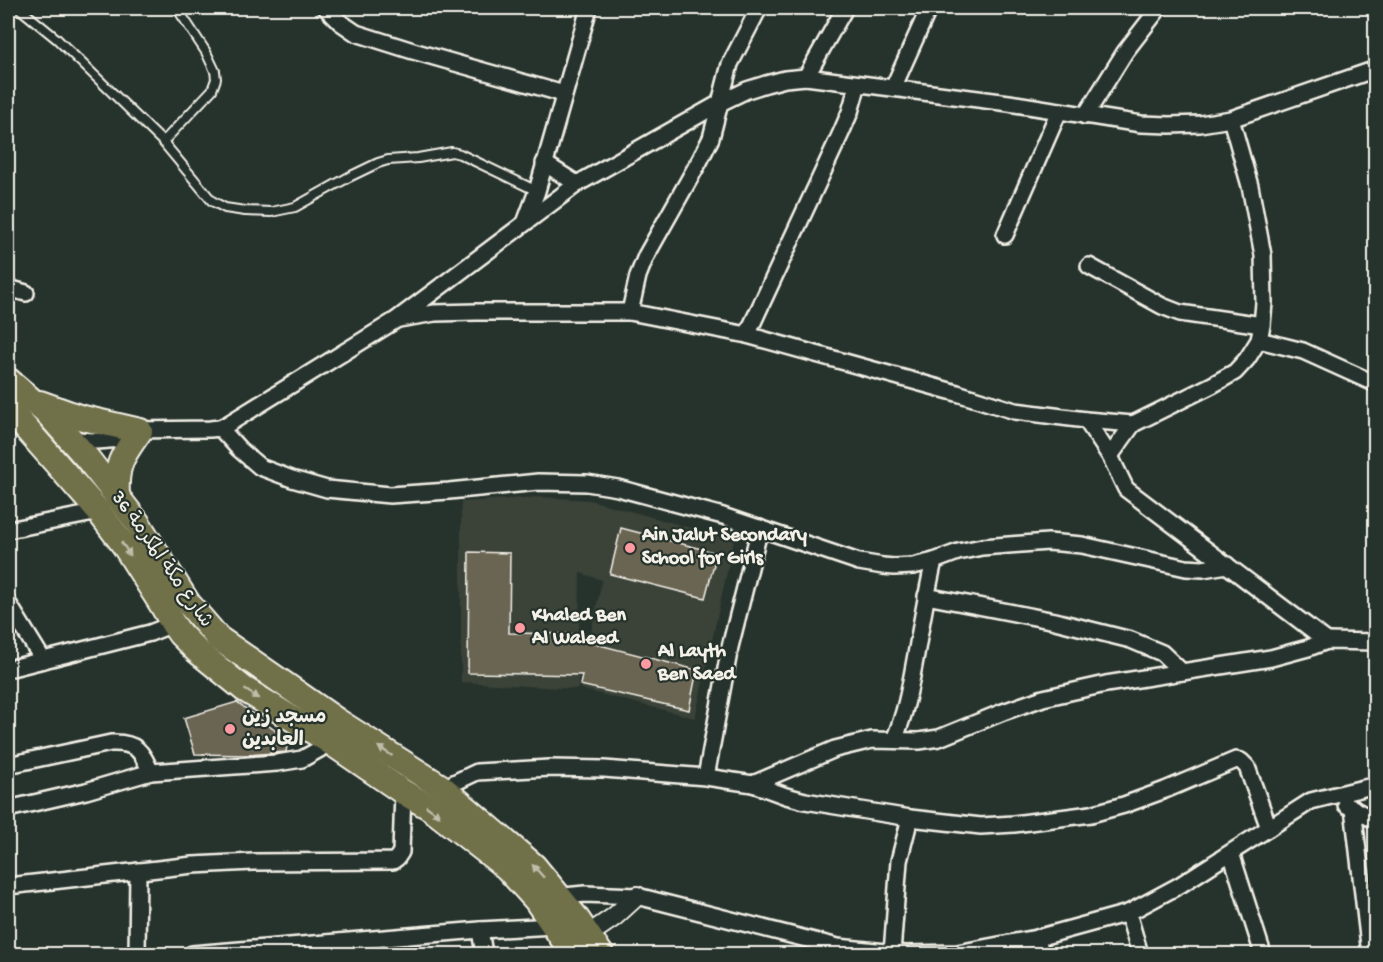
<svg xmlns="http://www.w3.org/2000/svg" width="1383" height="962" viewBox="0 0 1383 962" font-family="'Gochi Hand','Playpen Sans Arabic',sans-serif">
<style>
.built{fill:#3a4238}
.building{fill:#6a6553;stroke:#f4f1e8;stroke-width:1.5}
.lines{fill:none;stroke-linecap:round;stroke-linejoin:round}
.service-casing{stroke:#f4f1e8;stroke-width:12}
.minor-casing{stroke:#f4f1e8;stroke-width:20}
.tertiary-casing{stroke:#f4f1e8;stroke-width:22}
.primary-casing{stroke:#f4f1e8;stroke-width:28}
.service{stroke:#26332d;stroke-width:8}
.minor{stroke:#26332d;stroke-width:15}
.tertiary{stroke:#26332d;stroke-width:18}
.primary{stroke:#70704a;stroke-width:24}
.oneway{fill:#bfbda9}
.poi-dot{fill:#ff9aa2;stroke:#26332d;stroke-width:2}
.labels{text-anchor:middle;dominant-baseline:central;stroke-width:4.5;stroke-linejoin:round;paint-order:stroke}
.poi-label{font-size:20px;font-weight:bold;fill:#f4f1e8;stroke:#26332d;text-anchor:start}
.street-label{font-size:20px;fill:#f4f1e8;stroke:#26332d}
</style>
<rect width="100%" height="100%" fill="#26332d"/>
<filter id="ink" filterUnits="userSpaceOnUse"><feTurbulence type="fractalNoise" baseFrequency=".0167" numOctaves="2"/><feDisplacementMap in="SourceGraphic" scale="12" xChannelSelector="R" yChannelSelector="G"/><feConvolveMatrix kernelMatrix="1 2 1 2 8 2 1 2 1" color-interpolation-filters="sRGB"/></filter>
<g filter="url(#ink)">
<polygon class="built" points="540,497 590,500 734,540 695,718 581,689 580,685 602,580 580,573 578,689 461,682 461,502"/>
<g class="building">
<polygon points="621,528 717,553 705,598 610,574"/>
<polygon points="469,552 510,553 509,633 576,634 576,639 697,670 689,710 580,685 582,675 468,673"/>
<polygon points="237,702 288,740 286,752 246,755 195,754 184,718"/>
</g>
<g class="lines">
<g class="service-casing">
<g id="service">
<polyline points="19,8 57,39 163,142 212,201 225,208 245,211 271,212 295,207 349,177 378,163 388,160 418,158 452,152 460,154 537,191"/>
<polyline points="163,142 212,90 216,79 215,71 206,52 177,8"/>
</g>
</g>
<g class="minor-casing">
<g id="minor">
<polyline points="326,8 340,22 356,33 413,51 564,94"/>
<polyline points="806,77 845,8"/>
<polyline points="893,88 929,8"/>
<polyline points="1085,116 1125,52 1159,8"/>
<polyline points="544,163 577,184"/>
<polyline points="525,223 537,191 589,8"/>
<polyline points="1005,235 1059,111"/>
<polyline points="1089,266 1162,306 1180,313 1262,325"/>
<polyline points="8,288 26,293"/>
<polyline points="630,312 638,276 646,256 700,160 711,138 730,64 759,8"/>
<polyline points="399,319 435,313 476,312 630,312 747,335 957,393 1015,411 1086,420 1133,424 1212,385 1235,372 1247,359 1259,340 1262,325 1264,303 1263,255 1250,186 1231,119"/>
<polyline points="747,335 841,133 850,112 858,84"/>
<polyline points="1259,340 1303,351 1376,384"/>
<polyline points="1086,420 1110,456 1126,489 1327,641"/>
<polyline points="220,428 239,449 260,467 292,479 327,489 390,495 449,491 538,482 587,483 618,488 723,516 859,562 883,566 894,567 913,566 934,561 958,552 982,547 1048,542 1082,545 1186,568 1203,569 1227,565"/>
<polyline points="134,430 210,429 220,428 228,424 396,320 577,184 720,103 747,90 766,84 785,79 806,77 1009,103 1141,124 1170,125 1200,124 1231,119 1376,69"/>
<path d="M 69,438 C 91,443 118,442 138,432"/>
<polyline points="1110,456 1133,424"/>
<polyline points="8,530 99,512"/>
<polyline points="926,596 1055,621 1131,640 1162,653 1182,672"/>
<polyline points="8,603 43,660"/>
<polyline points="8,669 150,633 173,624"/>
<path d="M 894,740 C 907,710 911,681 917,649 C 922,620 927,591 934,561"/>
<path d="M 8,765 L 111,743 C 137,742 141,751 151,772"/>
<polyline points="706,777 730,647 760,528"/>
<polyline points="753,784 786,796 805,801 910,818 981,826 1014,824 1091,814 1124,805 1165,790 1236,760 1241,761 1247,767 1269,828"/>
<polyline points="443,788 477,772 550,768 604,769 706,777 753,784 835,749 872,740 919,741 939,738 1003,712 1043,698 1106,684 1271,658 1308,648 1327,641 1376,642"/>
<polyline points="1346,805 1376,821"/>
<polyline points="12,808 86,791 151,772 277,763 302,759 320,749 327,740"/>
<polyline points="1353,808 1370,954"/>
<polyline points="1231,853 1263,954"/>
<polyline points="8,886 193,865 253,862 393,861 397,858 401,852 403,792"/>
<polyline points="554,897 585,894 637,896 838,947 905,954 957,953 1037,938 1128,913 1180,885 1311,801 1376,785"/>
<polyline points="1128,913 1140,954"/>
<polyline points="480,930 484,954"/>
<polyline points="1037,938 1041,954"/>
<polyline points="892,953 899,861 910,818"/>
<polyline points="137,954 138,871"/>
<polyline points="192,954 480,930 554,926"/>
</g>
</g>
<g class="tertiary-casing">
<polyline id="tertiary" points="579,941 614,917 637,896"/>
</g>
<g class="primary-casing">
<g id="primary">
<polyline points="8,380 50,416 87,458 137,522 188,603 218,638 339,722 443,788 534,866 575,916 601,954"/>
<path d="M 40,403 L 79,417 L 140,431 C 122,456 115,465 117,497"/>
<polyline points="8,408 99,512 124,545 162,605 173,624 180,634 197,651 244,689 327,740 403,792 429,807 507,868 536,900 573,954"/>
</g>
</g>
<use href="#service" class="service"/>
<use href="#minor" class="minor"/>
<use href="#tertiary" class="tertiary"/>
<use href="#primary" class="primary"/>
</g>
<defs><path id="oneway-solid" d="M-6-.8H1V-3.2L6.5 0L1 3.2V.8H-6Z" transform="scale(1.5)"/></defs>
<g class="oneway">
<use href="#oneway-solid" transform="translate(126 549) rotate(56)"/>
<use href="#oneway-solid" transform="translate(252 694) rotate(32)"/>
<use href="#oneway-solid" transform="translate(385 751) rotate(-147)"/>
<use href="#oneway-solid" transform="translate(433 811) rotate(36)"/>
<use href="#oneway-solid" transform="translate(538 871) rotate(-132)"/>
</g>
</g>
<g class="poi-dot">
<circle cx="630" cy="548" r="6"/>
<circle cx="520" cy="628" r="6"/>
<circle cx="646" cy="664" r="6"/>
<circle cx="230" cy="729" r="6"/>
</g>
<g class="labels">
<g class="poi-label">
<text x="642" y="536">Ain Jalut Secondary<tspan x="642" dy="23">School for Girls</tspan></text>
<text x="532" y="616">Khaled Ben<tspan x="532" dy="23">Al Waleed</tspan></text>
<text x="658" y="652">Al Layth<tspan x="658" dy="23">Ben Saed</tspan></text>
<text x="242" y="718">مسجد زين<tspan x="242" dy="23">العابدين</tspan></text>
</g>
<g class="street-label">
<text transform="translate(161 560) rotate(55)">شارع مكة المكرمة 36</text>
</g>
</g>
<rect width="1383" height="962" fill="none" stroke="#26332d" stroke-width="30"/>
<rect x="15" y="15" width="1353" height="932" fill="none" stroke="#f4f1e8" stroke-width="2" filter="url(#ink)"/>
</svg>
